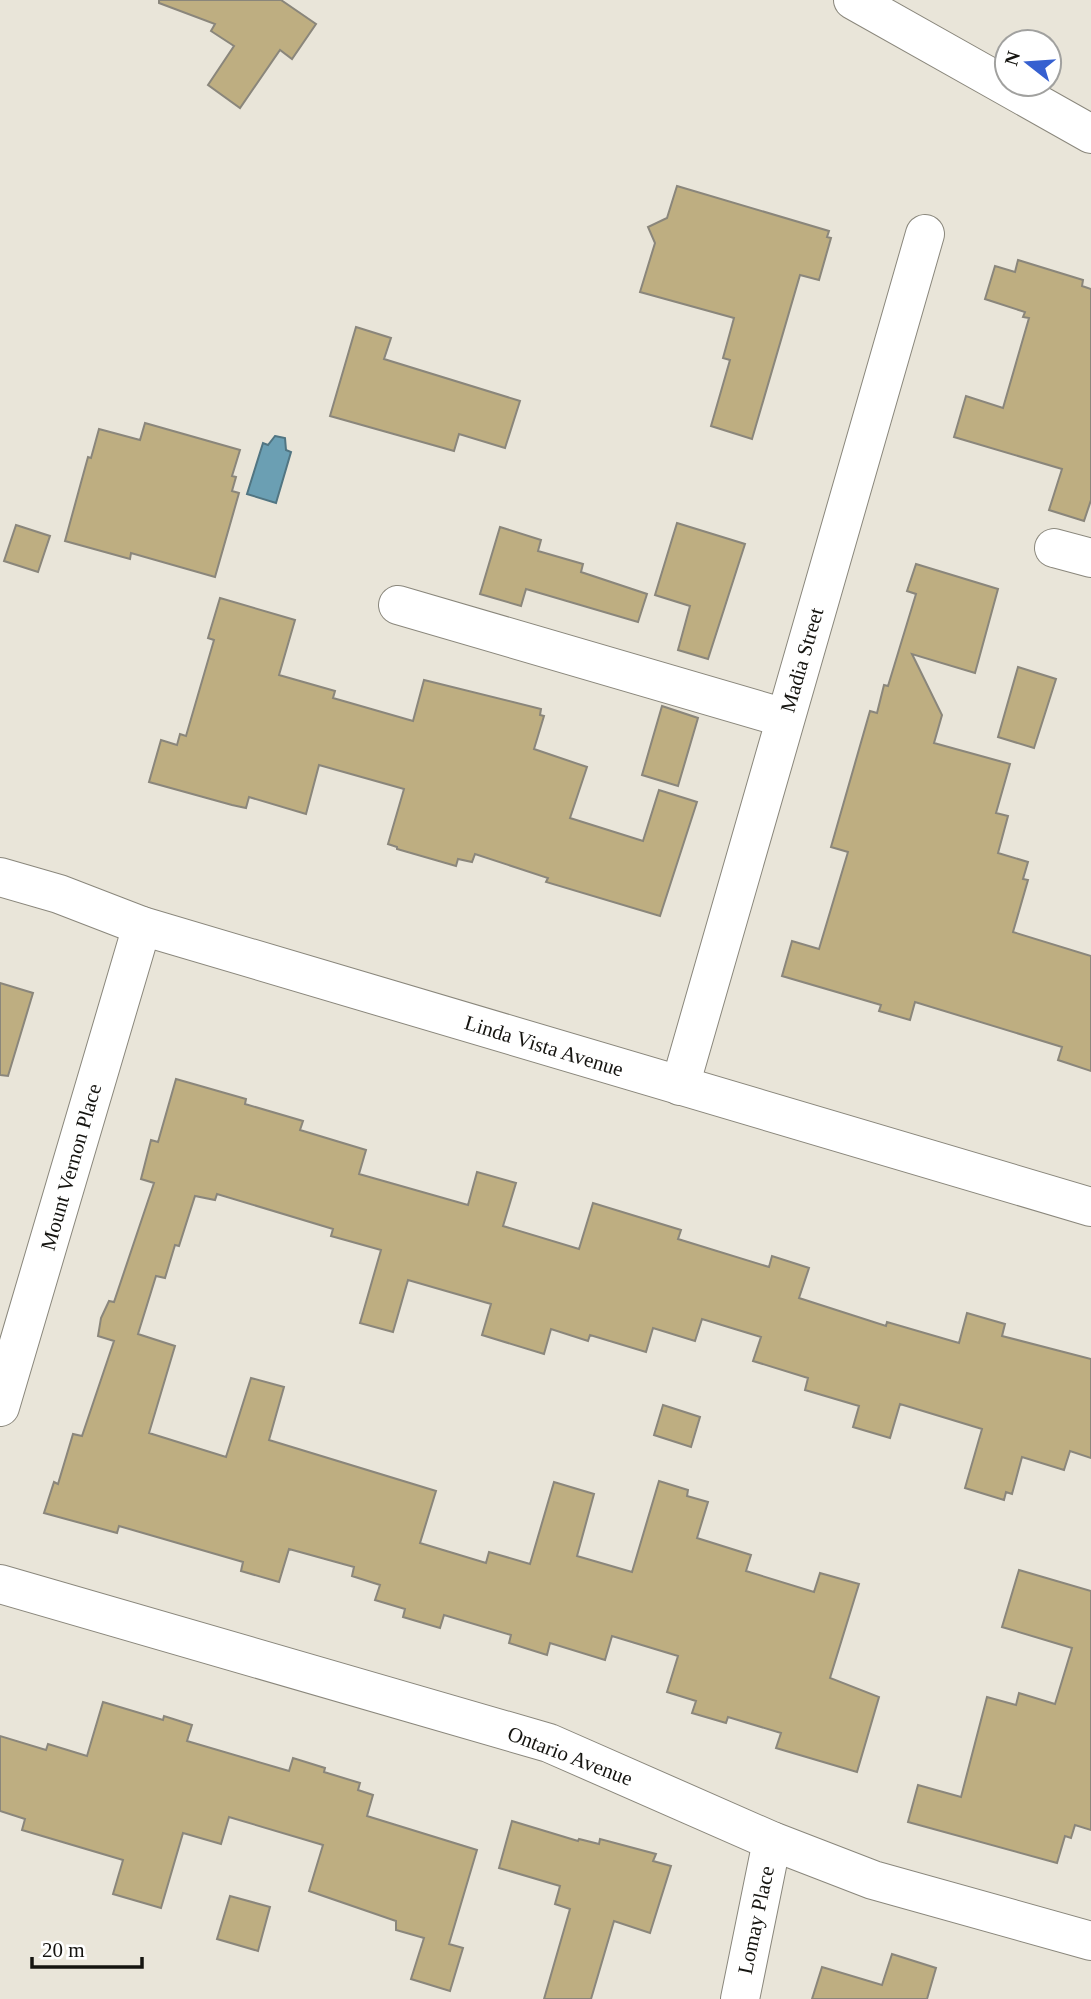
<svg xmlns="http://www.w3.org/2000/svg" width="1091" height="1999" viewBox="0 0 1091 1999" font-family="'Times New Roman',serif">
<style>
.water{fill:#6b9fb3;stroke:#517582;stroke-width:2}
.building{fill:#beae81;stroke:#8a867b;stroke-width:2}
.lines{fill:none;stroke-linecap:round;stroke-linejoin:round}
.minor-casing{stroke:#8a877c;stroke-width:40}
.major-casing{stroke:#8a877c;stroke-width:40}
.minor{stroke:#fff;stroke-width:38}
.major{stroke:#fff;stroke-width:38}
.labels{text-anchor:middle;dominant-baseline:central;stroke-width:5;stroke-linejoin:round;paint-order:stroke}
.street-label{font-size:21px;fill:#151410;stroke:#fff}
</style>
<rect width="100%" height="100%" fill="#e9e5d9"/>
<polygon class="water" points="275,436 285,438 286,450 291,452 276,503 247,494 263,443 268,445"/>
<g class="building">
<polygon points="159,0 281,0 316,24 292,59 280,50 240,108 208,85 234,46 211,31 215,24 159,3"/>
<polygon points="677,186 829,231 827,237 831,238 819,280 800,275 752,439 711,426 730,360 723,358 734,318 640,292 655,243 648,227 667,218"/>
<polygon points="1018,260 1083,280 1082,286 1091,289 1091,500 1084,521 1049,510 1062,469 954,437 966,396 1003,408 1029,318 1023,317 1025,312 985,299 995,266 1015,272"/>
<polygon points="356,327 391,338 384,359 520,401 505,448 459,434 454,451 330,416"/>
<polygon points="145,423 240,450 232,476 236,477 232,491 239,493 215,577 131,553 130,559 65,541 88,457 91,458 99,429 140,440"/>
<polygon points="677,523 745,544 708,659 678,650 690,606 655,595"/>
<polygon points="16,525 50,536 38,572 4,561"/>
<polygon points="500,527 541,540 538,551 583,564 581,572 647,594 638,622 526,589 521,606 480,594"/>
<polygon points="916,564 998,589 975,673 912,654 942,715 934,743 1010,764 996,813 1008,816 998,853 1028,862 1023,879 1028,880 1013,932 1091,956 1091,1071 1058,1060 1062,1047 915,1002 910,1020 879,1011 881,1005 782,976 792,941 819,949 848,852 831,847 870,711 877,713 884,685 888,686 916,594 907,591"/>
<polygon points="220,598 295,620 279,675 335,691 333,698 413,721 424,680 541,709 540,715 544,716 534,749 587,767 570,818 643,841 659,790 697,802 660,916 546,882 548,878 475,854 472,862 458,859 456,866 397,849 397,847 388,844 404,789 319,765 306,814 249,797 246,808 232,805 149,782 161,740 177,745 180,734 186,736 214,640 208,638"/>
<polygon points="1018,667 1056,679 1034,748 998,737"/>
<polygon points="662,706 698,718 678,786 642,775"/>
<polygon points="0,983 33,993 8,1076 0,1075"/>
<polygon points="176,1079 246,1099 245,1104 303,1121 300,1130 366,1150 359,1174 468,1205 477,1172 516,1183 503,1226 579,1249 593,1203 681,1230 678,1239 769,1267 772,1256 809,1268 799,1298 886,1326 887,1322 959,1343 967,1313 1005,1324 1002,1336 1091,1359 1091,1458 1070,1451 1064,1470 1022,1457 1012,1494 1006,1492 1004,1500 965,1488 982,1429 900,1404 890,1438 853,1427 859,1406 805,1390 808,1378 753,1361 761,1337 702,1319 695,1341 653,1328 646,1352 590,1335 588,1341 551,1329 544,1354 482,1335 491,1304 408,1280 393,1332 360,1323 381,1250 331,1236 333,1229 217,1194 215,1200 195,1196 179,1246 175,1245 165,1278 156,1276 138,1334 175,1346 149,1433 226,1457 251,1378 284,1387 269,1440 436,1491 420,1543 486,1563 489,1552 530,1564 554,1482 594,1494 577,1556 632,1572 659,1481 688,1490 687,1496 708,1502 697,1538 751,1555 746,1571 814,1592 820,1573 859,1584 830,1678 879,1697 857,1772 776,1748 781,1733 728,1717 726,1723 692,1713 696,1701 667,1692 678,1656 612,1636 605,1660 550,1643 547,1655 509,1643 511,1635 444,1615 440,1628 403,1617 405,1609 375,1600 380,1585 352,1576 354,1567 289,1549 279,1582 241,1571 243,1562 119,1526 117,1533 44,1513 54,1482 58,1484 73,1434 82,1436 114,1341 98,1336 101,1318 109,1301 114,1302 154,1183 141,1179 151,1140 158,1142"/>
<polygon points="663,1405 700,1417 691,1447 654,1435"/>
<polygon points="1019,1570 1091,1591 1091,1830 1075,1825 1071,1838 1065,1836 1057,1863 908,1822 918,1785 961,1797 987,1697 1016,1705 1019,1693 1055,1704 1072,1648 1002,1627"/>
<polygon points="103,1702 163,1720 164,1716 192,1725 187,1741 289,1771 293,1758 325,1768 324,1772 360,1783 358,1790 373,1795 367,1816 477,1850 449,1944 463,1948 450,1991 411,1979 424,1938 396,1930 396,1921 309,1891 323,1845 229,1817 221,1844 183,1833 161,1908 113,1894 123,1860 22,1830 25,1819 0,1811 0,1736 46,1750 48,1744 87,1756"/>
<polygon points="512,1821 578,1841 579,1839 599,1844 600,1839 656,1854 653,1861 671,1866 650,1933 614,1921 591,1999 544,1999 570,1909 555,1904 560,1886 499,1868"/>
<polygon points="230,1896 270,1907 258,1951 217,1939"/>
<polygon points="892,1954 936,1968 927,1999 812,1999 822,1967 882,1985"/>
</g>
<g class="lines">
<g class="minor-casing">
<g id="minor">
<polyline points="853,0 1091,134"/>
<polyline points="1054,548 1091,558"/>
<polyline points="398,605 785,718"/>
<polyline points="680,1086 925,234"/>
<polyline points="0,1407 142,926"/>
<polyline points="0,1584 549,1743 772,1841 873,1880 1091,1941"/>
<polyline points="740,1999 772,1841"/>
</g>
</g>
<g class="major-casing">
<polyline id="major" points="0,877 59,894 142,926 1091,1207"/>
</g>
<use href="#minor" class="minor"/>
<use href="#major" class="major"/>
</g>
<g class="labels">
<g class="street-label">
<text transform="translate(802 660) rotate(-74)">Madia Street</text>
<text transform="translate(544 1046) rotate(17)">Linda Vista Avenue</text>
<text transform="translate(71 1167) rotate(-74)">Mount Vernon Place</text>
<text transform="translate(570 1756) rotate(21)">Ontario Avenue</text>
<text transform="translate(756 1920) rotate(-78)">Lomay Place</text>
</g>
</g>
<g transform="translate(1028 63) rotate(287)"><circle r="33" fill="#ffffff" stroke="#a1a19f" stroke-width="2"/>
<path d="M0-5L12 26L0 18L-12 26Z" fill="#3660d0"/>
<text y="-10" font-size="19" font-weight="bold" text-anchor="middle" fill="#151410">N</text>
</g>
<path d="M32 1957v10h110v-10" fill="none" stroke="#151410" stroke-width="3.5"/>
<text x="42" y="1957" font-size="21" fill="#151410" stroke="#ffffff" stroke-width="5" paint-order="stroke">20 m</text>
</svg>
